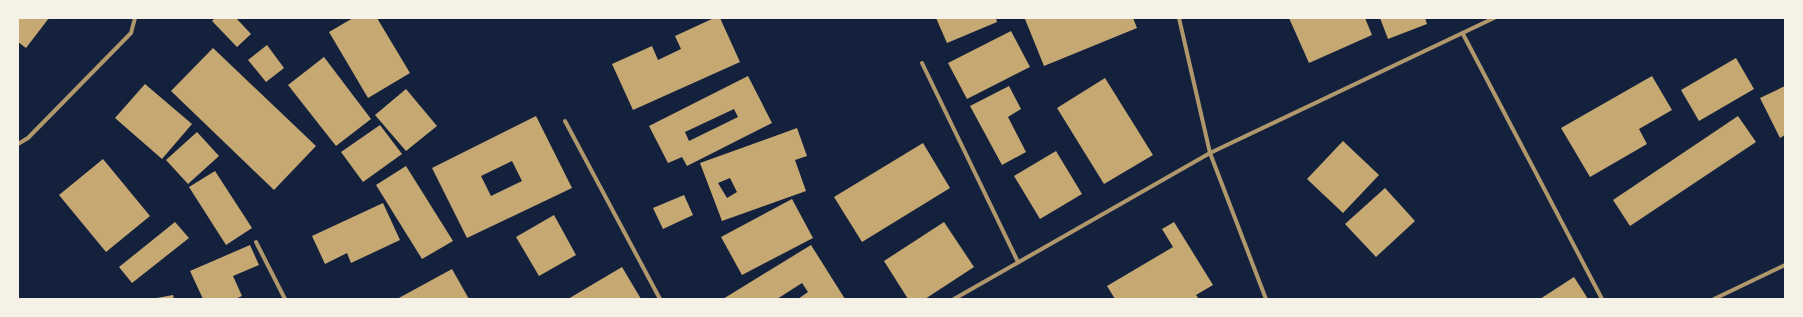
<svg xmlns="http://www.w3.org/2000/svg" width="1803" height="317" viewBox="0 0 1803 317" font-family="'IBM Plex Serif',serif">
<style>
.building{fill:#c6a872;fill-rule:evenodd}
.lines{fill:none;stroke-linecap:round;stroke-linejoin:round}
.minor{stroke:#b1986c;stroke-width:4}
</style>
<rect width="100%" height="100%" fill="#14213d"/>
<g class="building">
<polygon points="18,18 49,18 26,48 18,42"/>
<polygon points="215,18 236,18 251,34 237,47 212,21"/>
<polygon points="353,18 377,18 410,73 368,98 329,32"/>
<polygon points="714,18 720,18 740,62 633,110 612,64 652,46 658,60 681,49 675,36"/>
<polygon points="936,18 996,18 997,22 947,43"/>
<polygon points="1027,18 1133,18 1137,28 1044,66 1025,19"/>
<polygon points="1289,18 1365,18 1372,35 1309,63"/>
<polygon points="1380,18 1425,18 1427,24 1388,39"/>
<polygon points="1011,31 1030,67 967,99 948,63"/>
<polygon points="267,45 284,68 266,82 248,60"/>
<polygon points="213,48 316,146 274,190 171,91"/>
<polygon points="324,57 371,119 336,146 288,85"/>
<polygon points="1736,58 1754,89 1699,121 1681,90"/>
<path d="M 748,76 L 772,123 L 687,166 L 682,157 L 668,163 L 649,126 ZM 734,109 L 738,117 L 689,141 L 685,132 Z"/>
<polygon points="1652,76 1672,110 1639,129 1647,144 1590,177 1561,128"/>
<polygon points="1105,78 1153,155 1104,184 1057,108"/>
<polygon points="145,84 192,124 162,159 115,118"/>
<polygon points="1009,86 1021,109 1008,117 1026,152 1002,165 970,106"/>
<polygon points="1785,86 1785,135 1780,138 1760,98"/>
<polygon points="406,89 437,126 406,151 375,115"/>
<path d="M 536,116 L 572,188 L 467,238 L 432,168 ZM 512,161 L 522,181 L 491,196 L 481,176 Z"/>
<polygon points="1738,116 1756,142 1630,226 1613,200"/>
<polygon points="380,125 402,154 363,182 341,152"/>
<path d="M 797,128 L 807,156 L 795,160 L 806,191 L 722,221 L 700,163 ZM 730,178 L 737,192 L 727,198 L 718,183 Z"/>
<polygon points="197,132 219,156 188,184 166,160"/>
<polygon points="1343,141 1379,175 1343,213 1307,179"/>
<polygon points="923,143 950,188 862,242 834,197"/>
<polygon points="1056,151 1082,194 1040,219 1014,176"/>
<polygon points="103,159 150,216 106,252 59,195"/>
<polygon points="406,166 453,241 422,259 376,185"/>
<polygon points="215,171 252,228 226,245 189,187"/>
<polygon points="1385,188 1415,221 1376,257 1345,224"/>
<polygon points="684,195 693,215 663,229 653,208"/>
<polygon points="792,199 813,238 742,275 721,237"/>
<polygon points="383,203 400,240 351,263 347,253 325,264 312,236"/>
<polygon points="554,215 576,255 539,276 516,237"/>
<polygon points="175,222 189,238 132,283 119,267"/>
<polygon points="944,222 974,267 925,299 908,299 884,261"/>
<polygon points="1174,222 1213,285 1196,295 1199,299 1115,299 1107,286 1173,247 1162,229"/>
<polygon points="250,245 259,265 233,276 242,296 235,299 203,299 190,271"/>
<polygon points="811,245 845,299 798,299 808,292 802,283 777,299 723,299"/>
<polygon points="622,267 641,299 568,299"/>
<polygon points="452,269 469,299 397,299"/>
<polygon points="1574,277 1588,299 1540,299"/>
<polygon points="173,295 174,299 158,299 157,298"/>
</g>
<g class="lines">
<g class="minor">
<polyline points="1179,18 1210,153 1266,299"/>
<polyline points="1463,34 1602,299"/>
<polyline points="922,63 1018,262"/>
<polyline points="565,121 660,299"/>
<polyline points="18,144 28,138 131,33 135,18"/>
<polyline points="256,242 285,299"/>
<polyline points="954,299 1210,153 1494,18"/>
<polyline points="1714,299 1785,265"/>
</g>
</g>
<rect width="1803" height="317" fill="none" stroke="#f6f1e7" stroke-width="38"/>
</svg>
